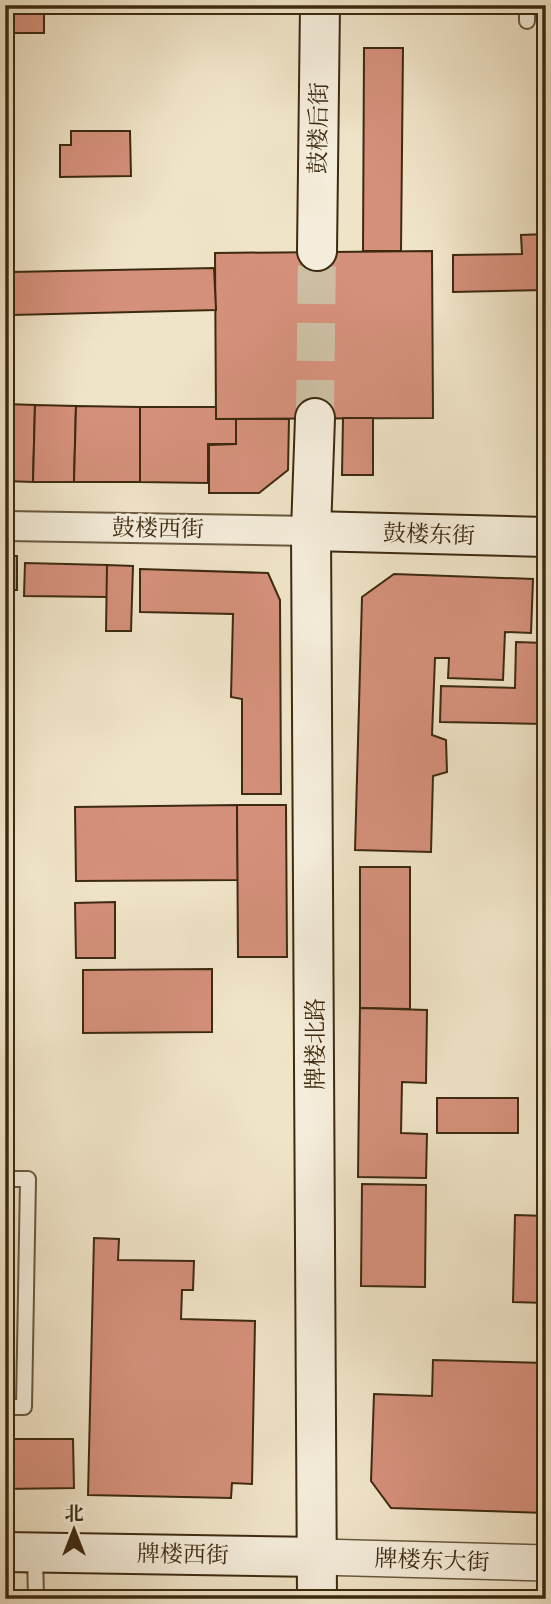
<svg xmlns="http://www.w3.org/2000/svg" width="551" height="1604" viewBox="0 0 551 1604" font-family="'EB Garamond','Noto Serif SC',serif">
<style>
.building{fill:#d5907b;stroke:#3d2a10;stroke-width:2}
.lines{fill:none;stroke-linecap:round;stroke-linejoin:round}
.secondary-tunnel{stroke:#ccbfa3;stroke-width:38;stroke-dasharray:38 19;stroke-linecap:butt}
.service-casing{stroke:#6a583e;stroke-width:18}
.minor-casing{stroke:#6a583e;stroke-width:32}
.tertiary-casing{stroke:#6a583e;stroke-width:38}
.secondary-casing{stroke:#3d2a10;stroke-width:42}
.service{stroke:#f5eddb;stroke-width:14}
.minor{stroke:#f5eddb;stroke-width:28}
.tertiary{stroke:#f5eddb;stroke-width:35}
.secondary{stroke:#f5eddb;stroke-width:38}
.labels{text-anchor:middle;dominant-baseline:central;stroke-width:6;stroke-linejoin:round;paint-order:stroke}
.street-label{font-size:23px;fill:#3d2a10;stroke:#f5eddb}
</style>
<rect width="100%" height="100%" fill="#f0e4c8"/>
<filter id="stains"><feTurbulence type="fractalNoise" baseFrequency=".00286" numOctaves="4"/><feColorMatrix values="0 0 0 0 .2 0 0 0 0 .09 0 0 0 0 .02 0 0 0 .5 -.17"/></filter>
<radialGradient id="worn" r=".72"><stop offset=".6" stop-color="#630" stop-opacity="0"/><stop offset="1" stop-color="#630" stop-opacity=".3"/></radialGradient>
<g class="building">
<rect x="5" y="5" width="39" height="28"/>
<rect x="496" y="5" width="29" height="4"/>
<polygon points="364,48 403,48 401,251 363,251"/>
<polygon points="71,131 130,131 131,176 60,177 60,145 71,145"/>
<polygon points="5,140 12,140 11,229 5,229"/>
<polygon points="546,234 546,290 453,292 453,255 522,254 521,235"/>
<polygon points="432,251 433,418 216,419 215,253"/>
<polygon points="214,268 216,310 12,315 11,272"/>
<polygon points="5,404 35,405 33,482 5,481"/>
<polygon points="35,405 76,406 74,482 33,482"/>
<polygon points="76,406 140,407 140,482 74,482"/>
<polygon points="140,407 216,407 216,419 236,419 236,444 208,444 208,483 140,482"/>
<polygon points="343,418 373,418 373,475 342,475"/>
<polygon points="236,419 289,419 288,470 259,493 209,493 209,445 236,444"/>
<rect x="5" y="556" width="12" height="34"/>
<polygon points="25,563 107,565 107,597 24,596"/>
<polygon points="107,565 133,566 131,631 106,631"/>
<polygon points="140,569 268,573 280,600 281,794 242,794 242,699 231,697 233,614 140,612"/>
<polygon points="394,574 533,579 531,633 505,632 503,680 448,678 449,658 435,658 432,735 446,740 447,772 433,776 431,852 355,850 362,597"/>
<polygon points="516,642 545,643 543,724 440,722 441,686 515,688"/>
<polygon points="237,805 238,880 76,881 75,807"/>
<polygon points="237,805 286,805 287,957 238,957"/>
<polygon points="360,867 410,867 410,1009 360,1008"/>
<polygon points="115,902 115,958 76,958 75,903"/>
<polygon points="212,969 212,1032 83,1033 83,970"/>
<polygon points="360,1008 427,1010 426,1083 402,1082 401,1133 427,1134 426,1178 358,1177"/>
<rect x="437" y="1098" width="81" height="35"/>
<polygon points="362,1184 426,1185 425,1287 361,1286"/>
<polygon points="515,1215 546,1216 546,1303 513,1302"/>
<polygon points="94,1238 119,1239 118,1260 194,1261 193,1290 182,1290 181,1319 255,1321 252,1484 232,1483 231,1498 88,1495"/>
<polygon points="433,1360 546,1363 546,1513 391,1508 371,1481 374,1394 432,1396"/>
<polygon points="5,1439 73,1439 74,1488 5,1489"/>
<rect x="45" y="1594" width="64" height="5"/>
</g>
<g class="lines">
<polyline class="secondary-tunnel" points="315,418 317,251"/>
<g class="service-casing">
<g id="service">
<polyline points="527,21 527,5"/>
<polyline points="5,1179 28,1179 24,1407 5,1407"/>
<polyline points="35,1553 36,1599"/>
</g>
</g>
<g class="minor-casing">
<polyline id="minor" points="5,526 311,531"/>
</g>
<g class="tertiary-casing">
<polyline id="tertiary" points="318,1557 546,1563"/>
</g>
<g class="secondary-casing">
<g id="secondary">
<polyline points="317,251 320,5"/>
<polyline points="315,418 311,531 317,1599"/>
<polyline points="311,531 546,537"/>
<polyline points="5,1552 318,1557"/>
</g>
</g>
<use href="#service" class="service"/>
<use href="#minor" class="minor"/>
<use href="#tertiary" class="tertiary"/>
<use href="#secondary" class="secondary"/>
</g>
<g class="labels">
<g class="street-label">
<text transform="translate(318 128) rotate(-89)">鼓楼后街</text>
<text transform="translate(158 528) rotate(1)">鼓楼西街</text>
<text transform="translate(429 534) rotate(2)">鼓楼东街</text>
<text transform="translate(315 1044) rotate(-90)">牌楼北路</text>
<text transform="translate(183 1554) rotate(1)">牌楼西街</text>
<text transform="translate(432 1560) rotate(2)">牌楼东大街</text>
</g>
</g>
<rect width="551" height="1604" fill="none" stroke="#f0e4c8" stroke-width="28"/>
<rect x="7" y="7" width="537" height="1590" fill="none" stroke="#3d2a10" stroke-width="3.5"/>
<rect x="14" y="14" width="523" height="1576" fill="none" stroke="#3d2a10" stroke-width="2"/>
<g transform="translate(74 1530)" stroke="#f5eddb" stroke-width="5" paint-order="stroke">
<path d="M0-5L12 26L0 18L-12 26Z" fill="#3d2a10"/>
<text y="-10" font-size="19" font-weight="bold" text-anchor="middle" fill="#3d2a10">北</text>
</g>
<rect width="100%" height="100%" filter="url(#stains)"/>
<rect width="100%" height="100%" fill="url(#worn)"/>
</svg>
